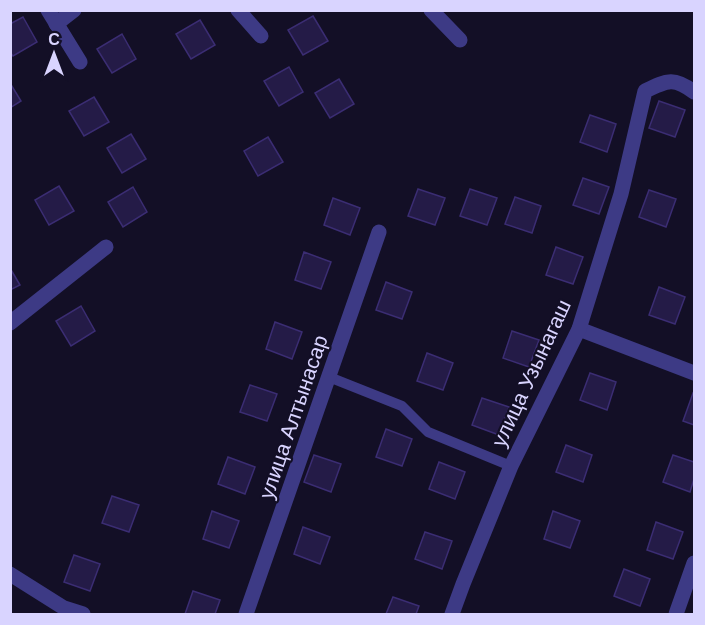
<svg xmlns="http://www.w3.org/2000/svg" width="705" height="625" viewBox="0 0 705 625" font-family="Arial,sans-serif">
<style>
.building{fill:#241b47;stroke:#3b2d73;stroke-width:1.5}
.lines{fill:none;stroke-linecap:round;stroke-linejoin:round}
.lane{stroke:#3d3a85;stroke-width:10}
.street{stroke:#3d3a85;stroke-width:15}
.labels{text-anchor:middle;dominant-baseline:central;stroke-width:4.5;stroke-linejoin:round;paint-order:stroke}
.street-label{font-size:21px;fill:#d9d4ff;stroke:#130f26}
</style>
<rect width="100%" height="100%" fill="#130f26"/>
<g class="building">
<polygon points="313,16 328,41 303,55 288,30"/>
<polygon points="23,17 37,42 13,56 10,52 10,24"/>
<polygon points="200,20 215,45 191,59 176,34"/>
<polygon points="122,34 136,59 112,73 97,49"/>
<polygon points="289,67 303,92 279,106 264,81"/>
<polygon points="339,79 354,104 330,118 315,93"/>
<polygon points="10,83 21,101 10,108"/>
<polygon points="94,97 109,122 84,136 69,111"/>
<polygon points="659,101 685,110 675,137 649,128"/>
<polygon points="590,115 616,124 607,152 580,142"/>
<polygon points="131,134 146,159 122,173 107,148"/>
<polygon points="268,137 283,162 258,176 244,151"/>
<polygon points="583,178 609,187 599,214 573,205"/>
<polygon points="59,186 74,211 49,225 35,200"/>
<polygon points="133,187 147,212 123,227 108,202"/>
<polygon points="418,189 445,198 435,225 408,216"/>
<polygon points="470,189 497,198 487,225 460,216"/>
<polygon points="649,190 676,199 666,227 639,217"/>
<polygon points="515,197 541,206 532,233 505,224"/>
<polygon points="333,198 360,208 350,235 324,225"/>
<polygon points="556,247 583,257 573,284 546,275"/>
<polygon points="304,252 331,262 321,289 295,280"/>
<polygon points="10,268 20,285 10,290"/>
<polygon points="386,282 412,292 402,319 376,310"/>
<polygon points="659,287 685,297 675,324 649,315"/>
<polygon points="81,306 95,331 71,346 56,321"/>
<polygon points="275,322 302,332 292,359 266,349"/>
<polygon points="512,331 539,340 529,367 503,358"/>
<polygon points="427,353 453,363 443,390 417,381"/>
<polygon points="590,373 616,382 607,410 580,400"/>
<polygon points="250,385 277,394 267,421 240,412"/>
<polygon points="693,393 694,394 694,425 683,421"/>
<polygon points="482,398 509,407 499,435 472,425"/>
<polygon points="386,429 412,439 402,466 376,457"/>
<polygon points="566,445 592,455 583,482 556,472"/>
<polygon points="314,455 341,464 331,492 304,482"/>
<polygon points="673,455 694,462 694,479 690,492 663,482"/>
<polygon points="228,457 255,467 245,494 218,484"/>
<polygon points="439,462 465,472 455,499 429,489"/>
<polygon points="112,496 139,505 129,532 102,523"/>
<polygon points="212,511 239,521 229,548 203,539"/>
<polygon points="553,511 580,521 570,548 544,539"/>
<polygon points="656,522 683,532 673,559 647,550"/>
<polygon points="303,527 330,537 320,564 294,554"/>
<polygon points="425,532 452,541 442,569 415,559"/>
<polygon points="74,555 100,564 90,591 64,582"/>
<polygon points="624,569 650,579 640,606 614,596"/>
<polygon points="193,591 220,600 215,614 185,614"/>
<polygon points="393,597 419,606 416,614 386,614"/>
</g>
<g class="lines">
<polyline class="lane" points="329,377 402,406 428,432 511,466"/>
<g class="street">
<polyline points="48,10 80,62"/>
<polyline points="238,10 261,36"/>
<polyline points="431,10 460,40"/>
<polyline points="56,24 74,10"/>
<polyline points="10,323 106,247"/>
<polyline points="579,329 694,373"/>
<polyline points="10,574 64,608 83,614"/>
<polyline points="246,614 379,232"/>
<path d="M 452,614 L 463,584 L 511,466 L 579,329 L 621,194 L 645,91 C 668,80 674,77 694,92"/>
<polyline points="676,614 694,563"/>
</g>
</g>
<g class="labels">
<g class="street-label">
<text transform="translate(531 373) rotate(-65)">улица Узынагаш</text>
<text transform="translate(293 417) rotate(-71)">улица Алтынасар</text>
</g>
</g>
<rect width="705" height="625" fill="none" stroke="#d9d4ff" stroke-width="24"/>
<g transform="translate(54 54)" stroke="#130f26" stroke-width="4.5" paint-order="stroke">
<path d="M0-4.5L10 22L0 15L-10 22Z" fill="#d9d4ff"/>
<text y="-9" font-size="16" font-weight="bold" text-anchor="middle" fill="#d9d4ff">С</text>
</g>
</svg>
